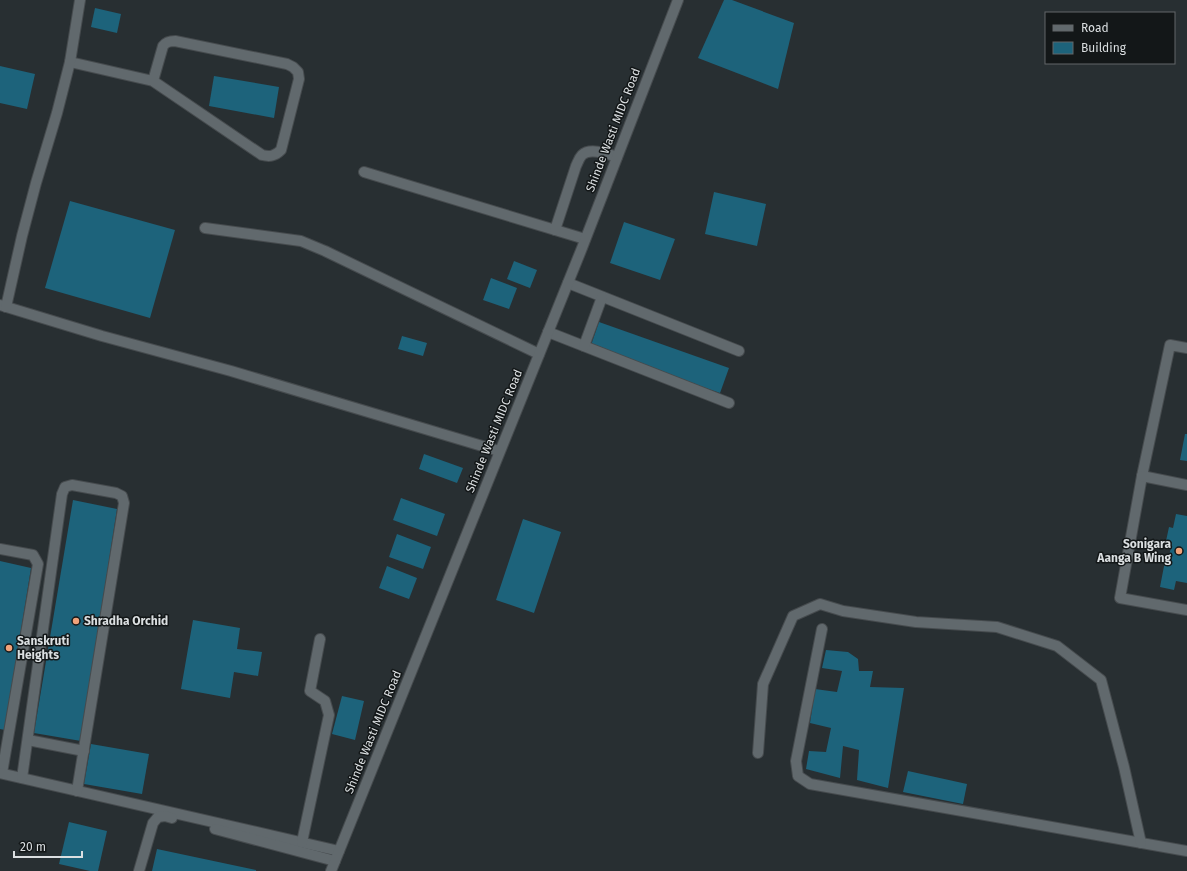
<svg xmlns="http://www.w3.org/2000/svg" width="1187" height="871" viewBox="0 0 1187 871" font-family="'Fira Sans',sans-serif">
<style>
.building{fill:#1d637b}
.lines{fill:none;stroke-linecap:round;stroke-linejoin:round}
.minor-casing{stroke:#464b4e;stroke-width:12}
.minor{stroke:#61696d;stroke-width:10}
.poi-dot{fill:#f0a27a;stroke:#131718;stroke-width:1.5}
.labels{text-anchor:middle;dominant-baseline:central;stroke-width:3;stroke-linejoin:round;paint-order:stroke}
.street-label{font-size:12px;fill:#dbdfe1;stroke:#131718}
.poi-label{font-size:12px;font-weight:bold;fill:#dbdfe1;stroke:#131718;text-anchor:start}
</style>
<rect width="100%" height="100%" fill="#282f32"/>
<g class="building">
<polygon points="724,0 732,0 794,23 778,89 698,58"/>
<polygon points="95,8 121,14 117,33 91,27"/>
<polygon points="0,66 35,74 27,109 0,103"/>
<polygon points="214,76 279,87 274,118 209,106"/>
<polygon points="714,192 766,204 757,246 705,234"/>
<polygon points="70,201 175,230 150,318 45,288"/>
<polygon points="624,222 675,239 660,280 610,263"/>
<polygon points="514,261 537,270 530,288 507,279"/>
<polygon points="491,278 517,288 509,309 483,300"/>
<polygon points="599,322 729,368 720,393 590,348"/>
<polygon points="402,336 427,343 423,356 398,349"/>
<polygon points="1185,434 1187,434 1187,461 1180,460"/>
<polygon points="424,454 463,468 457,483 419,469"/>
<polygon points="401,498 445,514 437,536 393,520"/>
<polygon points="73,500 117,509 81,741 34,733"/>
<polygon points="1176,514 1187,516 1187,583 1176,581 1174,590 1160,587 1165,561 1168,561 1172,542 1166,541 1169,527 1173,528"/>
<polygon points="523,519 561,532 534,613 496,600"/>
<polygon points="397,534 431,547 423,569 389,557"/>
<polygon points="0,561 31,568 5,730 0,729"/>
<polygon points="387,566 417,578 409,599 379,588"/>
<polygon points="193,620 240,628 237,649 262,652 258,676 234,672 230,698 181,689"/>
<polygon points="826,650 848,652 858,659 859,671 873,671 870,687 904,688 888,788 857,780 859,750 843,746 840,778 806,769 809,751 826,752 831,728 810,723 815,689 837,692 842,671 822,668"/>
<polygon points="342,696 364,701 355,740 332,734"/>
<polygon points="91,744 149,754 142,794 84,784"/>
<polygon points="908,771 967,784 963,804 903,792"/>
<polygon points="69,822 107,831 98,871 90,871 59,864"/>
<polygon points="157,849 256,870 256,871 152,871"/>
</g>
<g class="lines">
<g class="minor-casing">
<g id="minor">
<path d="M 70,62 L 153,81 L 262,155 C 270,157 275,156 281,150 L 299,79 L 298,72 L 293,67 L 287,64 L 175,41 C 169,41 166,42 163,46 L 153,81"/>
<polyline points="364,172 585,239"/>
<polyline points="205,228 301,241 325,251 539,354"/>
<path d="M 555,230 L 576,166 C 578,162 579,158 582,155 C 590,147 608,154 617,157"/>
<polyline points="568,283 739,351"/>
<polyline points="0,305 102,336 231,371 499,451"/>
<polyline points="6,307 22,236 36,183 57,113 70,62 80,0"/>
<polyline points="548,332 729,403"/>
<polyline points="584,346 602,297"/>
<polyline points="1187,348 1170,345 1142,476 1120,598 1187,610"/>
<polyline points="1142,476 1187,485"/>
<polyline points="0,549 33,555 38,564 2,773"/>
<polyline points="822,629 796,761 798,776 810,784 1187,851"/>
<polyline points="28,740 84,751"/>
<polyline points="758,753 763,684 793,616 820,604 843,611 916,622 997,627 1057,646 1101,680 1124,767 1141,843"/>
<polyline points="0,773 339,851"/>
<polyline points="22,778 62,494 65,487 72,485 116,493 122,496 124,503 77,791"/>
<polyline points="215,829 335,861"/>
<polyline points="302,842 329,715 325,701 310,691 320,639"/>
<polyline points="139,871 153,823 158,817 165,816 172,818"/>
<polyline points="331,871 582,248 678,0"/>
</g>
</g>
<use href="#minor" class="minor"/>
</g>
<g class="poi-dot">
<circle cx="1179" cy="551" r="4"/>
<circle cx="76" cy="621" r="4"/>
<circle cx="9" cy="648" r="4"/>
</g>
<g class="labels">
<g class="street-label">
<text transform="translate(613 130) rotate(-69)">Shinde Wasti MIDC Road</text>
<text transform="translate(494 431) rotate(-68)">Shinde Wasti MIDC Road</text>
<text transform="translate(373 732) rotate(-68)">Shinde Wasti MIDC Road</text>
</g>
<g class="poi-label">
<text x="1171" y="544" text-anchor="end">Sonigara<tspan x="1171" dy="14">Aanga B Wing</tspan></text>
<text x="84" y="621">Shradha Orchid</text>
<text x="17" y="641">Sanskruti<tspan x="17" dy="14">Heights</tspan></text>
</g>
</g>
<rect x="1045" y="12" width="130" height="52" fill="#131718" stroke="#636768"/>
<rect x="1053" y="25" width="20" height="6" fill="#61696d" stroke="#636768"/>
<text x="1081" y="32" font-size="12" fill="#dbdfe1">Road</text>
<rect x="1053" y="42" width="20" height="12" fill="#1d637b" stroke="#636768"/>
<text x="1081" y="52" font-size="12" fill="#dbdfe1">Building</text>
<path d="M14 851v6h68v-6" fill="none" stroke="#dbdfe1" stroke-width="2"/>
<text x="20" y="851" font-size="12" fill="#dbdfe1" stroke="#131718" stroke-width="3" paint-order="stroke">20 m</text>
</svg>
